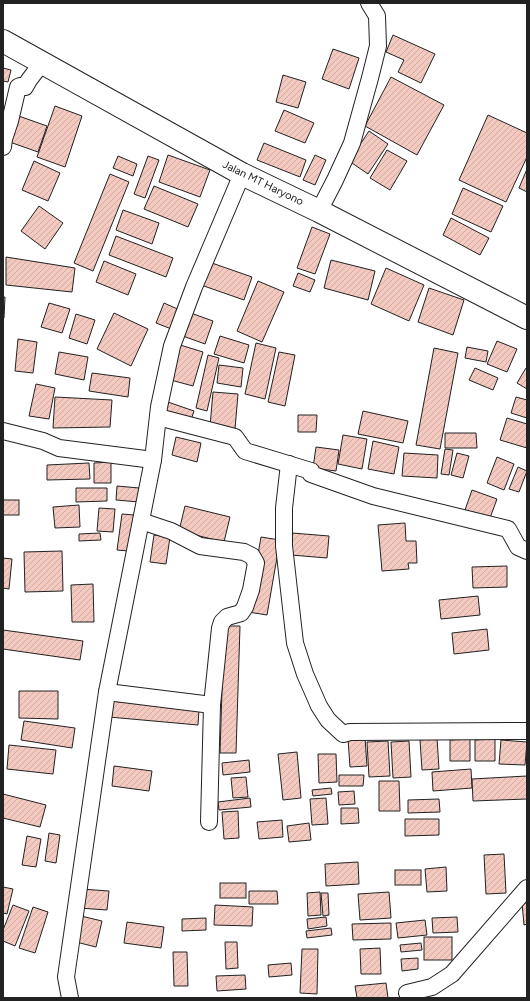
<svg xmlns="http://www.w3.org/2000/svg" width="530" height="1001" viewBox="0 0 530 1001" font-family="Figtree,sans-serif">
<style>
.building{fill:url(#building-hatch);stroke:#222}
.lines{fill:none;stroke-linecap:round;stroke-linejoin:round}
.street-casing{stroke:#222;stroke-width:18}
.secondary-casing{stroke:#222;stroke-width:24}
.street{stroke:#fff;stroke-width:16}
.secondary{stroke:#fff;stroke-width:22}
.labels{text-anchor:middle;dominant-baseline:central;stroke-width:3;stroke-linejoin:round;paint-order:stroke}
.street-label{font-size:11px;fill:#222;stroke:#fff}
</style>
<defs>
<pattern id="building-hatch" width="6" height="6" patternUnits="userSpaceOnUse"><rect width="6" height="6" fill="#f3c9c0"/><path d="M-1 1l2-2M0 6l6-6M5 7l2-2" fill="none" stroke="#d0aca5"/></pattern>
</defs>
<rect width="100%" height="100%" fill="#fff"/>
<g class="building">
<polygon points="393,35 435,54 421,83 398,72 404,60 386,52"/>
<polygon points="333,49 359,58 349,89 322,79"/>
<polygon points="3,68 11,70 8,82 3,81"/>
<polygon points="283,75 306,82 298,108 276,102"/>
<polygon points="391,77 444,105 417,155 365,126"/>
<polygon points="55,106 82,116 65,167 37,157"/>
<polygon points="284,110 314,123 305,143 275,131"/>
<polygon points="13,114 47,126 38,152 4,140"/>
<polygon points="488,115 527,133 527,157 506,202 459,180"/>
<polygon points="369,131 388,144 368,174 349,161"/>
<polygon points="264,143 306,160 300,177 257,160"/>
<polygon points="387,150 407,161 390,190 370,178"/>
<polygon points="168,155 210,170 200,197 159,182"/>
<polygon points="315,155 326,160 315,185 303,180"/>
<polygon points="118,156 137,164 133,176 113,168"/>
<polygon points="148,156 159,160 145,198 134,194"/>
<polygon points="34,161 60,173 48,201 22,190"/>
<polygon points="527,169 527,192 519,188"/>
<polygon points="110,174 129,182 93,271 74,263"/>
<polygon points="154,186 198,204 188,227 144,209"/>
<polygon points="463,188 503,206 491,232 452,214"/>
<polygon points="39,206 63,223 45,249 21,231"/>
<polygon points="123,210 159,223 152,244 116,230"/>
<polygon points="451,218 489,238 480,255 443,235"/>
<polygon points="312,227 330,234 315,274 297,268"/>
<polygon points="116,236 173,258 166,277 109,255"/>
<polygon points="6,257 75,268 72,292 6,285"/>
<polygon points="331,260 375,271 368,300 324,288"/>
<polygon points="104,261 136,274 128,295 96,282"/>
<polygon points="209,262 252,277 244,300 201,285"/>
<polygon points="386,268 424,285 409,321 371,304"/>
<polygon points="298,273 315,280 310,292 293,286"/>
<polygon points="258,281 284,292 262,342 237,331"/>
<polygon points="429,288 464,300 453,335 418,322"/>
<polygon points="3,297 5,297 4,318 3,318"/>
<polygon points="49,303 70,309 62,333 41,327"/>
<polygon points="164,303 182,311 174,330 156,323"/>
<polygon points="188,312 213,321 205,344 180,335"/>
<polygon points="114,313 148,329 131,366 97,349"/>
<polygon points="76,314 95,320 87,344 69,338"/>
<polygon points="220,336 249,345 244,363 214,354"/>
<polygon points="18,339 37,342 33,373 15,371"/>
<polygon points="497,341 517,349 507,372 487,364"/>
<polygon points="256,343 276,348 265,399 245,394"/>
<polygon points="177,344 203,352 193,386 167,379"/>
<polygon points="467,347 488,351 486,362 465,358"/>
<polygon points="434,348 458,353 440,449 416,445"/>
<polygon points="59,352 88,357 84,380 55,374"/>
<polygon points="279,352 295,355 285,406 268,402"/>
<polygon points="208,355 219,358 207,411 196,408"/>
<polygon points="219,365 243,368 241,387 217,383"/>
<polygon points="475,368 498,378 493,390 469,380"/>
<polygon points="526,368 527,369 527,389 517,383"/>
<polygon points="92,373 130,378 128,397 89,391"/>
<polygon points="36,384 55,388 49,419 29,416"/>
<polygon points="213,392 238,394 235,429 210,426"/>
<polygon points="55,397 112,400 110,427 53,428"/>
<polygon points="516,397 527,400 527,418 511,413"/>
<polygon points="165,401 194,411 190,423 161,413"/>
<polygon points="363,411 408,421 403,443 358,434"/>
<polygon points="298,415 317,415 316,432 298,432"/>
<polygon points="507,418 527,424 527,448 500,440"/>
<polygon points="445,433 476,433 477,448 445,448"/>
<polygon points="343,435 367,439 362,469 338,464"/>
<polygon points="176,437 201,443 197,462 172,455"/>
<polygon points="373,441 399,447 394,474 368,469"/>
<polygon points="316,447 339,450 336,471 313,468"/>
<polygon points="445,449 453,450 449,475 441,474"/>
<polygon points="404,453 438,455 437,478 402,476"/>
<polygon points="457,453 469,456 463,478 451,475"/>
<polygon points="497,457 514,464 504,490 487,483"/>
<polygon points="111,462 111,483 94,483 94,463"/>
<polygon points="89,463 90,479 47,480 47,465"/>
<polygon points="518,467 527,471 519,492 509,489"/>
<polygon points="117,486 139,488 139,502 116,500"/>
<polygon points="76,488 107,488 107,501 76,502"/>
<polygon points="472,490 497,499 490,518 465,510"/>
<rect x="3" y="500" width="16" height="15"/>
<polygon points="79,505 80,527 55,528 53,507"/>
<polygon points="185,506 230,517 224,542 179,531"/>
<polygon points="99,508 115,509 113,532 97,531"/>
<polygon points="122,514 134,515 129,551 117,550"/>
<polygon points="405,523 406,541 416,541 417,563 408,563 409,569 382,571 378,525"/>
<polygon points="100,533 101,540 79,541 79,534"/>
<polygon points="292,533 329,536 327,558 291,555"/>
<polygon points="154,535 170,537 166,564 150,562"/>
<polygon points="261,537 280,540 267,615 248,612"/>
<polygon points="62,551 63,591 25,592 24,552"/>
<polygon points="3,558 12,559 9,589 3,588"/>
<polygon points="507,566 507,587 473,588 472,567"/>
<polygon points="93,584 94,622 72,622 71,585"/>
<polygon points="478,596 480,615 441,619 439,600"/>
<polygon points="224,626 240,626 236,753 220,753"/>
<polygon points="487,629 489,650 454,654 452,633"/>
<polygon points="3,630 83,641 80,660 3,649"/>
<polygon points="19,691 58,691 58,719 19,718"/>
<polygon points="110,701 199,709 198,725 109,717"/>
<polygon points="24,721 75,728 72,748 21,740"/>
<polygon points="365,738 367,766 350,767 348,739"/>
<polygon points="437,738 439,769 422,770 420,740"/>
<polygon points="470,739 470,761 450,761 450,740"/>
<polygon points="495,739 495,761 475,761 475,740"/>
<polygon points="501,740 527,742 525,765 499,764"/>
<polygon points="388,741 390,776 369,777 367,742"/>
<polygon points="409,741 411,777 393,778 391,742"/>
<polygon points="9,745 56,750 53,774 7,769"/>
<polygon points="297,752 301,798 283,800 278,754"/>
<polygon points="318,754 336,754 337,782 319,783"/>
<polygon points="249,760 250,772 223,775 222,763"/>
<polygon points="114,766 152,771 149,791 112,786"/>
<polygon points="471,769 472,788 433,791 432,772"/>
<polygon points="339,775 364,775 363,786 339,786"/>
<polygon points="527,776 527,799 473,801 472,779"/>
<polygon points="246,777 248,797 233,798 231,778"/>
<polygon points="379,781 399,781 400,811 379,811"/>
<polygon points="331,788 332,794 313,796 312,790"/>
<polygon points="354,791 355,804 339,805 338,792"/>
<polygon points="3,794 46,805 40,827 3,818"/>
<polygon points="250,798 251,807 219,810 218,802"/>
<polygon points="326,798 328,824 312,825 310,799"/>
<polygon points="439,799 440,812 408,813 408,800"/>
<polygon points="341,808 358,808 359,823 341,824"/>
<polygon points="238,811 239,838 224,839 222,812"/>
<polygon points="405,819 439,819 439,835 405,836"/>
<polygon points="282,820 283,837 259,839 257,822"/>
<polygon points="309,823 311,840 289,842 287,826"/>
<polygon points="49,833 60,835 56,863 45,861"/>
<polygon points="27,836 41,839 36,867 22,865"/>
<polygon points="504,854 506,893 486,894 484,855"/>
<polygon points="358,862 359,884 326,886 325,864"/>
<polygon points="446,867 447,891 427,892 425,869"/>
<rect x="395" y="870" width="26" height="15"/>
<rect x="220" y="883" width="26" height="15"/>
<polygon points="3,887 13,889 7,914 3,913"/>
<polygon points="81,889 109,891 107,910 79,908"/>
<polygon points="249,891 277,891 278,904 249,904"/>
<polygon points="320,892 321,915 308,916 307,893"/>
<polygon points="389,892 391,918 360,920 358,894"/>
<polygon points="321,893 328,893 329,915 323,916"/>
<polygon points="522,903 527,903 527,924 524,925"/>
<polygon points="13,905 29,911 15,946 3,941 3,930"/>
<polygon points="215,905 253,907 252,926 214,925"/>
<polygon points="33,907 48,912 35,953 19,948"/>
<polygon points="81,916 102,921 96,947 76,942"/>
<polygon points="326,917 327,926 308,929 307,919"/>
<polygon points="457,917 458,932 433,933 432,918"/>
<polygon points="206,918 206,930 182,931 182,919"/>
<polygon points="425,920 427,935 398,938 396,923"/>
<polygon points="127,922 164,927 161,948 124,943"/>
<polygon points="391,923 391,939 353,940 352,924"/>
<polygon points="331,928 332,935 307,938 306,931"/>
<rect x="424" y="937" width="28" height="23"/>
<polygon points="225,942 237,942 238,968 226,969"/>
<polygon points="421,943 422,950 401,952 400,945"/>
<polygon points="380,948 381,974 361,974 360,949"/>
<polygon points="302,949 318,949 317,994 300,993"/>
<polygon points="173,952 187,952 188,986 174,986"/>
<polygon points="418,958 418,969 402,971 401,959"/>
<polygon points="291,963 292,975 269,977 268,965"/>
<polygon points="245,975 246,989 217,991 216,976"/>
<polygon points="386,983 388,998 357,998 355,986"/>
</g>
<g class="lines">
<g class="street-casing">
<g id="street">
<polyline points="3,147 4,139 10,121 18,87 20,86 25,87 29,80 42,63"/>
<polyline points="319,211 335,180 352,143 370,78 378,46 377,16 369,3"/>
<polyline points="158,417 235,437 245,451 311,471 311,474 373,496 508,529 518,547 527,551"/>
<polyline points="3,431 43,441 59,448 153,460"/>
<polyline points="289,464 284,508 284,546 295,643 305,674 319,706 328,720 343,734 350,732 527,731"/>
<polyline points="141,521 171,531 200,546 244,552 252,556 256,563 251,590 245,607 241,613 227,617 222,622 220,628 212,705 209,822"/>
<polyline points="107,692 212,705"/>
<polyline points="407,993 432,987 452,974 527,888"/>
<polyline points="70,998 66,977 107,692 153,460 159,407 172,346 194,287 242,174"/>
</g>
</g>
<g class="secondary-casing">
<polyline id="secondary" points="3,41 242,174 319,211 527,318"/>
</g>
<use href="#street" class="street"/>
<use href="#secondary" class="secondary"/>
</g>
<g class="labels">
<g class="street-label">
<text transform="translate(263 183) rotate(26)">Jalan MT Haryono</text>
</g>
</g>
<rect width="530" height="1001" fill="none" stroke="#222222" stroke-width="8"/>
</svg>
